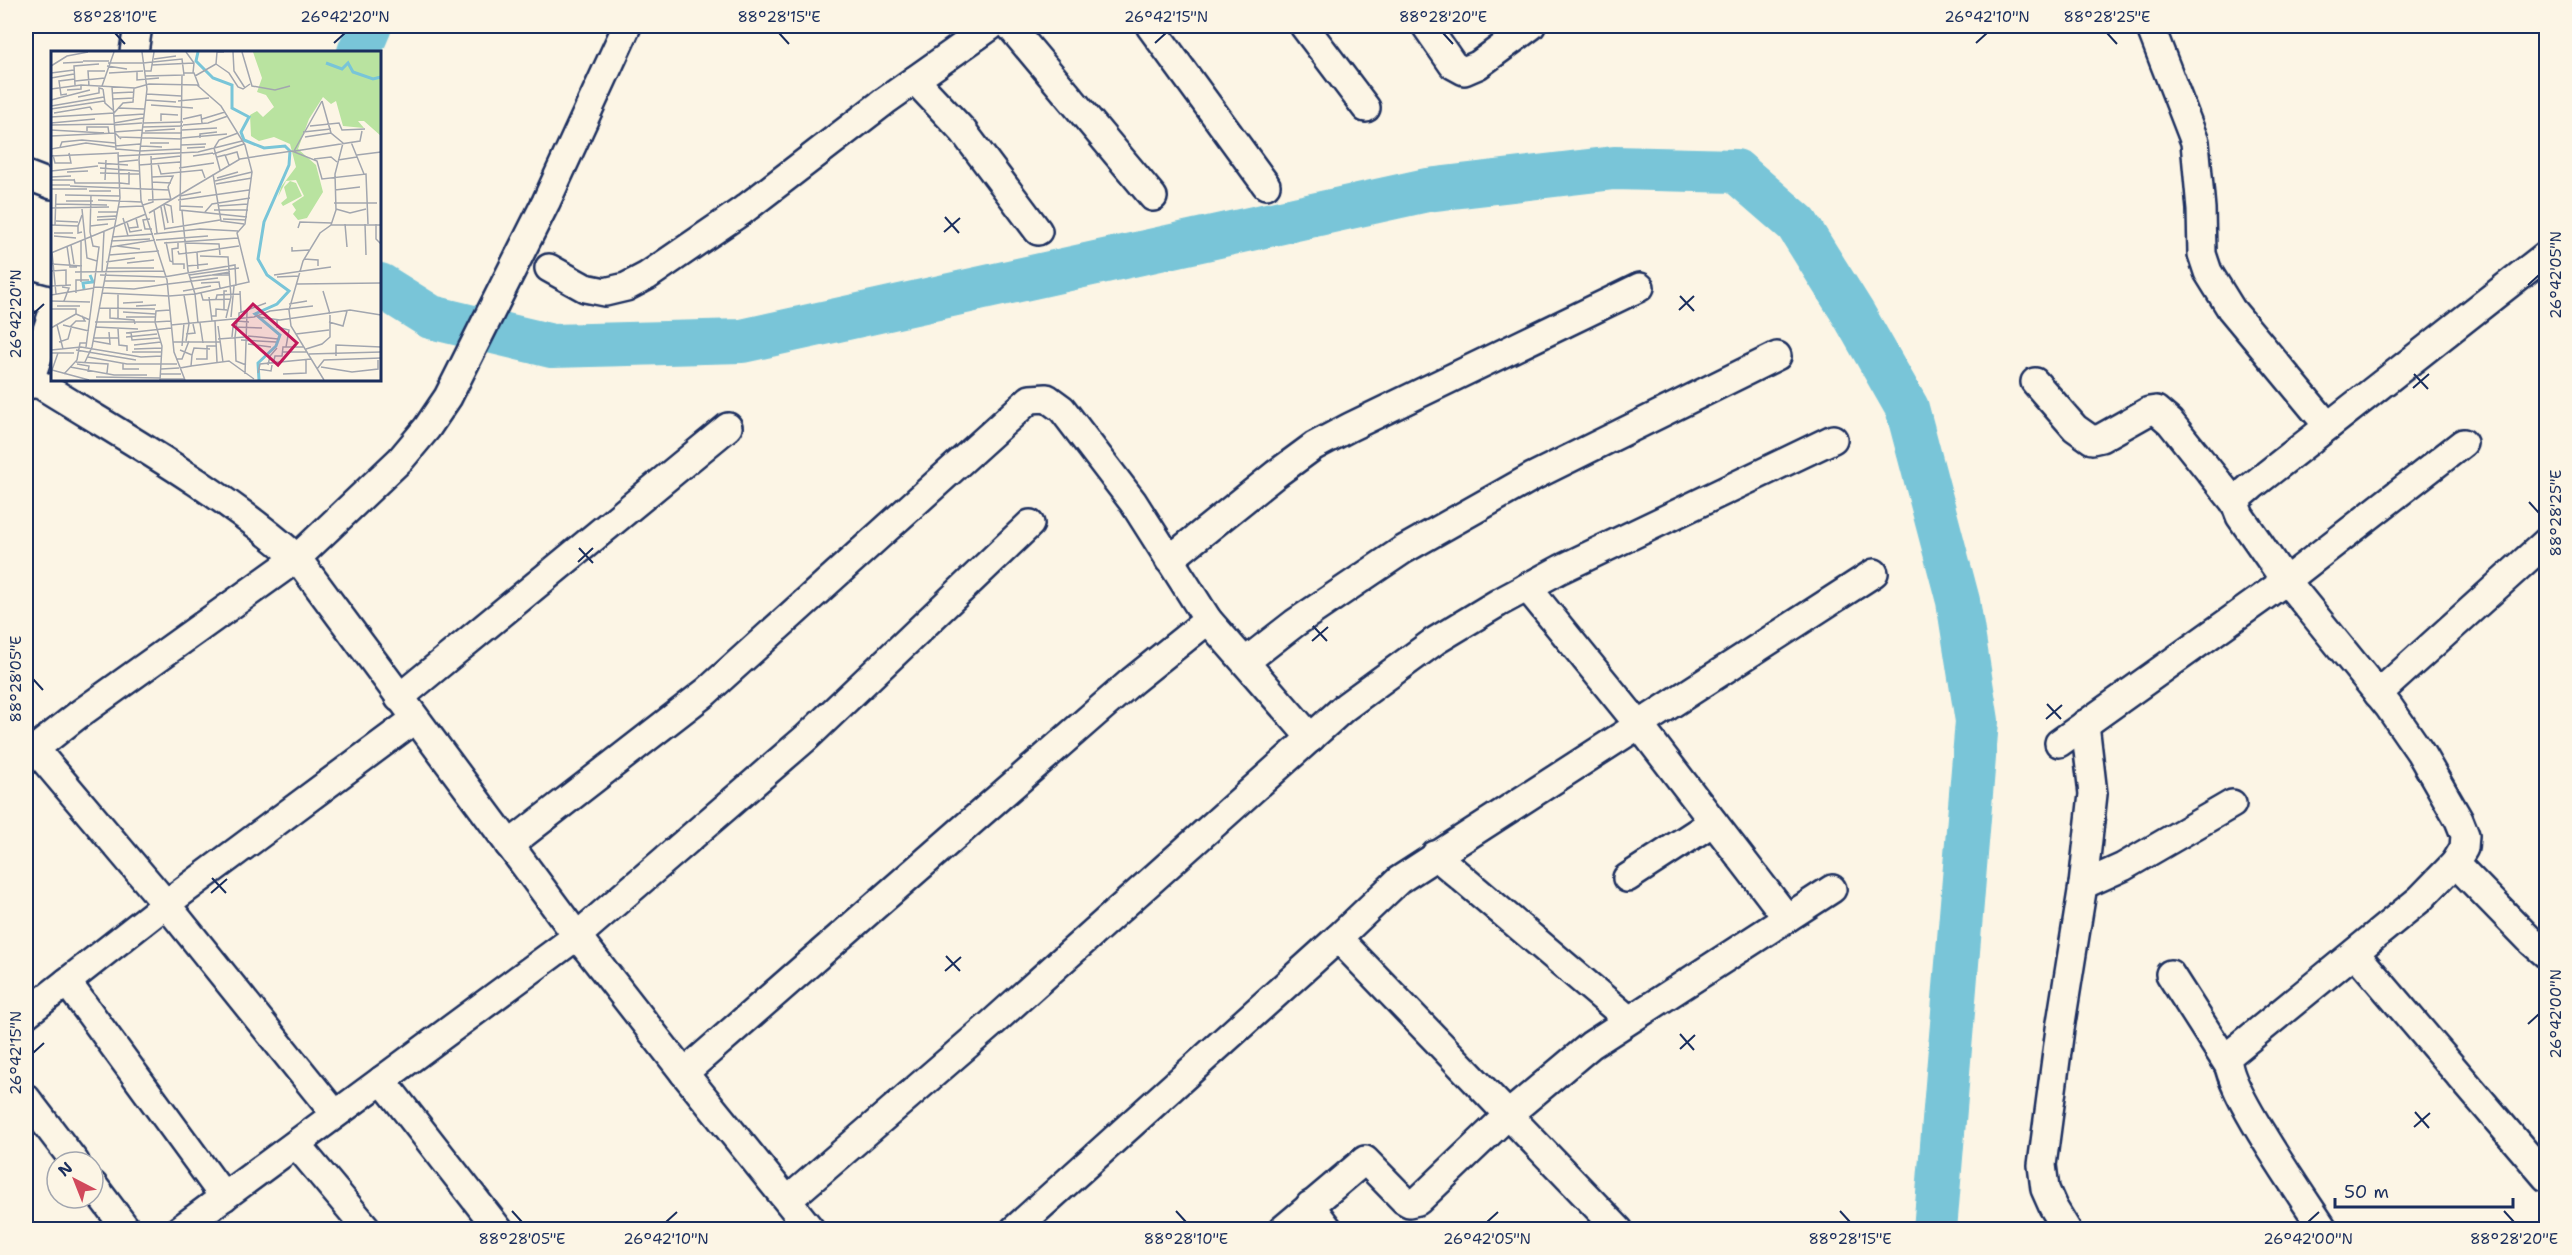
<svg xmlns="http://www.w3.org/2000/svg" width="2572" height="1255" viewBox="0 0 2572 1255" font-family="'Shantell Sans',sans-serif">
<style>
.lines{fill:none;stroke-linecap:round;stroke-linejoin:round}
.river{stroke:#79c5d8;stroke-width:44}
.street-casing{stroke:#1b2f5e;stroke-width:32}
.street{stroke:#fcf5e5;stroke-width:27}
.ticks{fill:none;stroke:#1b2f5e;stroke-width:2}
.inset-river{fill:none;stroke:#79c5d8;stroke-width:3}
.inset-road{fill:none;stroke:#a2a6af;stroke-width:1.5}
.view{fill:#c2185b;fill-opacity:0.15;stroke:#c2185b;stroke-width:3}
.inset-edge{fill:none;stroke:#1b2f5e;stroke-width:3}
.neatline{fill:none;stroke:#1b2f5e;stroke-width:2}
.ticks-label{font-size:15px;text-anchor:middle;fill:#1b2f5e}
</style>
<rect width="100%" height="100%" fill="#fcf5e5"/>
<filter id="ink" filterUnits="userSpaceOnUse"><feTurbulence type="fractalNoise" baseFrequency=".0167" numOctaves="2"/><feDisplacementMap in="SourceGraphic" scale="12" xChannelSelector="R" yChannelSelector="G"/><feConvolveMatrix kernelMatrix="1 2 1 2 8 2 1 2 1" color-interpolation-filters="sRGB"/></filter>
<g filter="url(#ink)">
<g class="lines">
<g class="river">
<polyline points="359,52 370,26"/>
<polyline points="380,285 431,317 552,346 742,341 1427,190 1614,168 1736,171 1797,224 1854,315 1907,408 1958,601 1977,721 1935,1230"/>
</g>
<g class="street-casing">
<g id="street">
<polyline points="1010,26 1153,197"/>
<polyline points="1150,26 1266,185"/>
<polyline points="1304,26 1366,108"/>
<polyline points="1426,26 1453,65 1464,71 1478,65 1531,26"/>
<polyline points="2150,26 2195,142 2201,209 2202,254 2208,272 2231,309 2328,426"/>
<polyline points="134,52 138,26"/>
<polyline points="915,80 963,131 1038,231"/>
<polyline points="26,175 52,185"/>
<polyline points="549,268 585,288 605,292 626,287 647,276 742,211 885,101 991,26"/>
<polyline points="26,294 52,301"/>
<polyline points="2035,382 2075,428 2092,440 2101,438 2149,411 2156,410 2170,422 2235,503"/>
<path d="M 29,383 L 41,385 C 128,439 220,490 297,558 L 577,936 L 684,1073 L 811,1230"/>
<polyline points="26,386 29,383 52,315"/>
<polyline points="1169,560 1276,474 1314,446 1350,427 1640,287"/>
<polyline points="1527,587 1639,725 1787,918"/>
<polyline points="1245,662 1295,623 1403,550 1534,476 1777,356"/>
<polyline points="2378,694 2546,542"/>
<polyline points="399,698 728,427"/>
<polyline points="2059,743 2287,580 2463,443"/>
<polyline points="35,749 166,904 335,1114"/>
<polyline points="26,756 78,715 297,558 401,459 427,428 448,397 546,202 627,26"/>
<polyline points="509,845 706,692 1030,399 1047,398 1062,409 1133,502 1208,620 1311,738"/>
<polyline points="1435,855 1628,1019"/>
<polyline points="2455,863 2532,942 2546,954"/>
<polyline points="1627,878 1713,822"/>
<polyline points="2083,885 2123,867 2232,804"/>
<polyline points="1338,938 1619,1230"/>
<polyline points="2355,953 2546,1177"/>
<polyline points="2170,974 2227,1063"/>
<polyline points="67,982 224,1197"/>
<polyline points="26,1014 166,904 415,719"/>
<polyline points="684,1073 1132,681 1208,620"/>
<polyline points="382,1080 499,1230"/>
<polyline points="26,1098 75,1162"/>
<polyline points="296,1144 368,1230"/>
<polyline points="93,1185 127,1230"/>
<polyline points="788,1200 989,1026 1345,707 1435,641 1498,603 1561,569 1833,439"/>
<polyline points="1310,1205 1329,1230"/>
<polyline points="179,1230 577,936 807,737 1030,524"/>
<polyline points="1014,1230 1338,938 1399,880 1874,573"/>
<polyline points="1282,1230 1365,1160 1404,1200 1409,1203 1418,1201 1509,1114 1591,1045 1832,889"/>
<polyline points="2067,1230 2053,1207 2045,1189 2042,1165 2060,1029 2083,885 2093,794 2085,724"/>
<path d="M 2324,1230 C 2305,1200 2223,1085 2228,1056 L 2420,899 L 2455,863 L 2464,848 L 2465,835 L 2459,820 L 2420,752 L 2389,707 L 2277,569 L 2240,516 L 2235,503 L 2238,498 L 2252,486 L 2546,255"/>
</g>
</g>
<use href="#street" class="street"/>
</g>
</g>
<path class="ticks" d="M 115,33 L 125,44M 779,33 L 789,44M 1443,33 L 1453,44M 2107,33 L 2117,44M 334,43 L 345,33M 1155,43 L 1166,33M 1976,43 L 1987,33M 945,217 L 959,233M 944,232 L 960,218M 2528,285 L 2539,275M 1680,296 L 1694,311M 1679,310 L 1694,296M 33,314 L 44,304M 2414,374 L 2428,389M 2413,388 L 2429,374M 2529,502 L 2539,513M 579,548 L 593,563M 578,562 L 593,548M 1313,626 L 1327,641M 1312,641 L 1328,627M 33,679 L 43,690M 2047,704 L 2061,719M 2046,719 L 2062,705M 212,878 L 226,893M 211,893 L 227,879M 946,956 L 960,971M 945,971 L 961,957M 2528,1024 L 2539,1014M 1680,1034 L 1694,1050M 1680,1049 L 1695,1035M 33,1053 L 44,1043M 2415,1112 L 2429,1128M 2414,1127 L 2430,1113M 512,1211 L 522,1222M 1176,1211 L 1186,1222M 1840,1211 L 1850,1222M 2504,1211 L 2514,1222M 666,1222 L 677,1212M 1487,1222 L 1498,1212M 2308,1222 L 2319,1212"/>
<g transform="translate(51 51)">
<rect width="330" height="330" fill="#fcf5e5"/>
<path d="M 202,1 L 330,1 L 330,85 L 313,70 L 307,70 L 313,77 L 292,75 L 285,50 L 280,53 L 272,46 L 258,68 L 247,98 L 265,114 L 272,141 L 256,167 L 247,169 L 242,163 L 245,159 L 241,153 L 253,145 L 245,129 L 235,130 L 227,146 L 230,136 L 245,116 L 239,93 L 223,86 L 208,90 L 200,85 L 199,64 L 206,60 L 212,66 L 223,56 L 215,44 L 206,41 L 211,27 ZM 239,130 L 245,132 L 251,145 L 232,155 L 230,152 L 236,147 L 233,136 Z" fill="#b9e3a0"/>
<path class="inset-river" d="M 147,1 L 145,10 L 162,27 L 181,34 L 181,57 L 198,66 L 190,81 L 193,89 L 213,97 L 234,95 L 239,100 L 238,114 L 213,171 L 207,208 L 216,224 L 238,240 L 226,253 L 204,263 L 229,284 L 225,295 L 207,312 L 208,329M 275,12 L 291,18 L 297,12 L 302,21 L 322,28 L 330,26M 33,238 L 32,232 L 42,231 L 39,224"/>
<path class="inset-road" d="M 91,1 L 96,38 L 88,108 L 90,149 L 116,229 L 123,301 L 134,329M 135,1 L 143,12 L 142,22M 182,1 L 183,20 L 194,37M 191,1 L 201,35 L 224,39 L 239,35M 103,8 L 125,5M 32,10 L 58,10M 12,12 L 32,11M 57,12 L 92,12M 92,12 L 131,8 L 133,24 L 94,25M 165,13 L 178,22 L 187,36 L 192,38 L 199,33M 101,14 L 143,12M 0,15 L 16,5 L 37,1M 56,15 L 76,18M 86,20 L 86,29 L 108,27M 93,20 L 100,20 L 103,1M 0,22 L 23,19M 58,22 L 92,20M 133,22 L 143,22 L 148,35M 131,24 L 129,159 L 196,166M 144,25 L 165,13 L 166,1 L 173,1M 0,27 L 23,23M 24,30 L 54,27M 24,34 L 23,15 L 48,13M 38,35 L 37,20 L 54,20M 51,35 L 63,1M 61,36 L 65,99M 0,38 L 30,34 L 84,37 L 98,33 L 146,34 L 170,55 L 194,94 L 201,121 L 194,173 L 186,182 L 198,231 L 144,243 L 137,220 L 131,160M 52,38 L 54,52 L 63,60M 16,39 L 30,38 L 30,34M 62,42 L 83,41M 16,43 L 10,44 L 8,30 L 24,28M 96,43 L 130,45M 27,46 L 48,42 L 48,37 L 52,38M 62,48 L 83,47M 0,49 L 39,39M 95,49 L 125,51M 127,50 L 158,47M 271,50 L 280,82 L 292,92 L 284,123 L 285,159 L 280,174 L 269,182 L 252,210 L 238,259 L 240,275 L 273,329M 100,54 L 142,57M 0,55 L 53,46M 67,57 L 93,58M 0,58 L 53,50M 3,62 L 39,56 L 41,59M 63,65 L 93,63M 0,66 L 63,62 L 72,52 L 82,51 L 83,37M 132,68 L 150,64 L 151,72M 151,68 L 174,61M 110,70 L 110,63 L 127,64M 0,72 L 44,68M 63,72 L 92,67M 92,72 L 132,71M 0,74 L 63,73M 63,74 L 91,72M 132,74 L 157,72 L 177,65M 259,75 L 288,72 L 291,79 L 314,78M 92,76 L 132,75M 0,79 L 53,82M 131,79 L 166,77M 36,80 L 36,76 L 57,76 L 58,83M 94,80 L 124,78M 63,81 L 91,79M 252,81 L 280,78M 91,82 L 131,82M 0,85 L 64,82 L 70,88M 67,86 L 131,88M 254,86 L 280,82M 131,87 L 176,83M 149,87 L 149,83 L 166,81M 300,91 L 313,123M 99,92 L 118,92M 130,94 L 155,93M 64,95 L 89,93M 90,95 L 111,96M 9,96 L 11,91 L 31,89 L 64,92M 136,97 L 154,96M 0,98 L 35,92 L 64,96M 65,98 L 89,100M 89,100 L 130,98M 243,100 L 271,50M 244,100 L 309,90 L 311,80M 162,103 L 193,93M 2,104 L 4,112 L 20,112 L 18,102M 175,104 L 186,101 L 188,108M 306,104 L 330,101M 0,105 L 68,102M 67,105 L 147,101 L 191,90M 142,105 L 162,102M 166,106 L 174,104 L 178,114M 101,108 L 130,105M 263,108 L 280,106 L 286,111M 287,109 L 306,106M 67,111 L 87,109M 47,112 L 77,114M 107,113 L 110,123 L 151,119 L 154,127M 88,114 L 129,111M 49,117 L 88,120M 128,117 L 163,112M 169,119 L 163,97 L 168,89 L 187,82M 0,120 L 47,115M 16,121 L 37,120M 49,122 L 88,123M 162,123 L 170,170 L 193,173M 0,126 L 20,125M 101,126 L 122,125 L 117,136 L 120,149M 166,127 L 187,121M 23,128 L 24,132 L 69,132M 0,129 L 23,129M 54,129 L 55,109M 164,130 L 201,121M 101,131 L 120,132M 69,132 L 78,133 L 78,121M 165,133 L 201,127M 0,134 L 19,134M 19,135 L 118,139M 0,138 L 36,138M 284,139 L 309,136M 38,140 L 60,140M 14,144 L 69,145M 129,145 L 150,141M 47,149 L 90,151M 97,149 L 120,148M 127,149 L 198,139M 15,150 L 42,150M 283,152 L 326,152M 5,153 L 56,154M 114,153 L 120,155 L 122,172M 92,154 L 102,151 L 100,105M 113,154 L 117,172M 129,155 L 152,156M 167,155 L 197,153M 67,156 L 92,155M 110,156 L 114,179M 0,157 L 58,156M 31,158 L 36,207 L 46,210M 285,158 L 299,162 L 315,158M 103,159 L 106,182M 163,159 L 197,159M 47,161 L 66,161M 154,161 L 161,153 L 199,147M 98,162 L 189,108 L 241,100 L 266,110 L 271,128 L 315,123 L 317,173M 31,164 L 27,175 L 27,182 L 31,181M 46,166 L 65,165M 72,167 L 77,185M 99,168 L 92,169 L 94,178 L 101,178M 172,168 L 195,169M 46,169 L 64,168M 5,170 L 27,171M 76,171 L 79,181 L 91,179M 294,173 L 296,196M 314,173 L 315,204M 325,173 L 325,188 L 330,193M 0,174 L 27,175M 4,174 L 5,143M 280,174 L 330,174M 39,175 L 57,173M 78,177 L 87,176 L 85,167M 247,177 L 249,171 L 281,172M 113,178 L 169,169M 3,182 L 22,182M 103,183 L 149,178 L 187,180M 3,185 L 25,187M 61,186 L 102,183M 105,189 L 157,185M 30,190 L 30,231M 60,190 L 99,188M 115,191 L 119,210 L 122,211M 113,192 L 187,187M 127,192 L 127,197 L 121,198 L 122,213 L 133,213 L 133,218M 134,192 L 168,193 L 169,204M 20,194 L 23,213M 16,195 L 19,216 L 26,216M 66,195 L 89,198M 59,196 L 104,189M 241,196 L 241,200 L 258,199M 127,200 L 128,203 L 146,201 L 147,218M 1,201 L 5,243M 146,201 L 188,195M 0,202 L 95,163M 58,204 L 108,200M 149,205 L 177,206 L 180,246 L 175,267M 253,208 L 267,209 L 267,215M 55,211 L 84,207M 76,212 L 103,209M 1,213 L 31,215M 136,215 L 157,213M 56,217 L 103,217M 0,220 L 15,219 L 15,234M 24,221 L 113,220M 51,221 L 53,180M 179,221 L 161,224 L 179,224M 49,224 L 113,226 L 184,214 L 185,235M 138,224 L 188,217M 223,224 L 280,216M 226,226 L 248,225M 139,227 L 161,224M 53,230 L 104,230M 150,232 L 168,231 L 169,237M 117,233 L 167,227M 246,233 L 330,232M 0,235 L 20,234M 11,236 L 18,237 L 13,250M 43,236 L 83,238 L 116,233M 132,240 L 160,235M 189,240 L 190,261M 272,240 L 279,263M 25,242 L 25,229 L 38,229M 51,242 L 118,245M 150,242 L 152,249 L 180,248M 0,244 L 43,237M 133,244 L 138,273 L 135,290M 118,245 L 144,243 L 147,272M 158,246 L 161,270M 165,248 L 166,244 L 189,243M 0,250 L 39,251M 72,252 L 92,251M 238,253 L 256,250M 6,255 L 29,255M 85,255 L 105,254M 48,257 L 104,258M 59,257 L 59,267 L 83,269 L 84,273M 0,258 L 25,258 L 25,263 L 39,269M 173,258 L 173,240 L 176,240M 119,259 L 105,260 L 104,271 L 120,270M 72,261 L 105,263M 161,265 L 165,265 L 165,258 L 176,259M 75,266 L 105,266M 180,266 L 183,235M 188,266 L 188,262 L 215,252M 207,266 L 229,269 L 299,259 L 330,264M 67,268 L 67,243M 226,269 L 226,276 L 238,279 L 235,296M 164,270 L 166,311M 44,271 L 104,271 L 111,295 L 109,329M 278,271 L 292,275 L 296,260M 149,272 L 152,292M 6,274 L 12,298M 12,274 L 38,280M 120,274 L 203,266 L 219,260 L 262,255M 167,275 L 172,311M 19,276 L 25,270 L 34,270 L 31,265M 44,276 L 87,278M 0,277 L 25,263M 67,278 L 68,294 L 76,295 L 76,300M 80,281 L 81,289 L 108,287M 75,282 L 120,277M 135,283 L 144,282 L 142,273M 245,283 L 278,279M 197,285 L 227,288M 75,286 L 106,283M 181,286 L 182,276 L 211,277M 184,286 L 185,310 L 195,314M 184,286 L 186,270 L 198,271M 43,287 L 68,287M 167,288 L 194,286M 190,289 L 225,291M 42,290 L 59,293 L 58,281M 8,291 L 17,288 L 20,277M 122,291 L 169,291M 197,293 L 220,296M 83,294 L 110,291M 131,295 L 133,272M 35,296 L 48,196 L 42,195 L 39,181 L 40,144M 83,298 L 111,297M 255,298 L 271,293 L 279,286 L 279,264M 0,299 L 30,296 L 90,306 L 111,305M 25,299 L 85,309M 81,301 L 111,301M 232,301 L 256,301M 0,302 L 23,302M 258,303 L 330,301M 141,304 L 143,297 L 159,298M 285,305 L 285,294 L 330,296M 37,306 L 76,313 L 126,313M 125,308 L 131,308 L 138,290M 145,308 L 156,308 L 156,295 L 165,295M 25,311 L 57,313 L 56,322M 34,311 L 41,296 L 69,147 L 67,102M 26,313 L 38,315 L 37,321M 72,313 L 72,318 L 88,318M 222,313 L 224,305 L 231,305 L 232,296 L 253,296M 217,314 L 219,305 L 226,297M 140,315 L 178,310 L 203,328M 19,316 L 63,324 L 96,324M 270,316 L 301,321 L 327,318 L 327,309M 129,317 L 140,315 L 141,304 L 129,299M 110,318 L 128,317M 207,318 L 220,320 L 221,314M 266,318 L 273,309 L 330,307M 1,319 L 38,329M 0,322 L 7,302M 207,322 L 209,313 L 260,308M 13,323 L 26,309 L 29,292 L 35,292M 109,323 L 130,323M 194,323 L 196,260M 232,323 L 255,322 L 255,309M 45,326 L 109,327M 109,328 L 133,328"/>
<path class="view" d="M 202,253 L 246,292 L 227,314 L 182,274 Z"/>
<rect width="330" height="330" class="inset-edge"/>
</g>
<rect width="2572" height="1255" fill="none" stroke="#fcf5e5" stroke-width="66"/>
<g transform="translate(75 1180) rotate(318)"><circle r="28" fill="#fcf5e5" stroke="#a2a6af" stroke-width="1.5"/>
<path d="M0-4.5L10 22L0 15L-10 22Z" fill="#d1495b"/>
<text y="-9" font-size="16" font-weight="bold" text-anchor="middle" fill="#1b2f5e">N</text>
</g>
<path d="M2335 1198v9h178v-9" fill="none" stroke="#1b2f5e" stroke-width="3"/>
<text x="2344" y="1198" font-size="18" fill="#1b2f5e" stroke="#fcf5e5" stroke-width="4.5" paint-order="stroke">50 m</text>
<rect x="33" y="33" width="2506" height="1189" class="neatline"/>
<g class="ticks-label">
<text x="115" y="22">88°28'10"E</text>
<text x="345" y="22">26°42'20"N</text>
<text x="779" y="22">88°28'15"E</text>
<text x="1166" y="22">26°42'15"N</text>
<text x="1443" y="22">88°28'20"E</text>
<text x="1987" y="22">26°42'10"N</text>
<text x="2107" y="22">88°28'25"E</text>
<text transform="translate(2556 275) rotate(-90)" y="5">26°42'05"N</text>
<text transform="translate(16 314) rotate(-90)" y="5">26°42'20"N</text>
<text transform="translate(2556 513) rotate(-90)" y="5">88°28'25"E</text>
<text transform="translate(16 679) rotate(-90)" y="5">88°28'05"E</text>
<text transform="translate(2556 1014) rotate(-90)" y="5">26°42'00"N</text>
<text transform="translate(16 1053) rotate(-90)" y="5">26°42'15"N</text>
<text x="522" y="1244">88°28'05"E</text>
<text x="666" y="1244">26°42'10"N</text>
<text x="1186" y="1244">88°28'10"E</text>
<text x="1487" y="1244">26°42'05"N</text>
<text x="1850" y="1244">88°28'15"E</text>
<text x="2308" y="1244">26°42'00"N</text>
<text x="2514" y="1244">88°28'20"E</text>
</g>
</svg>
